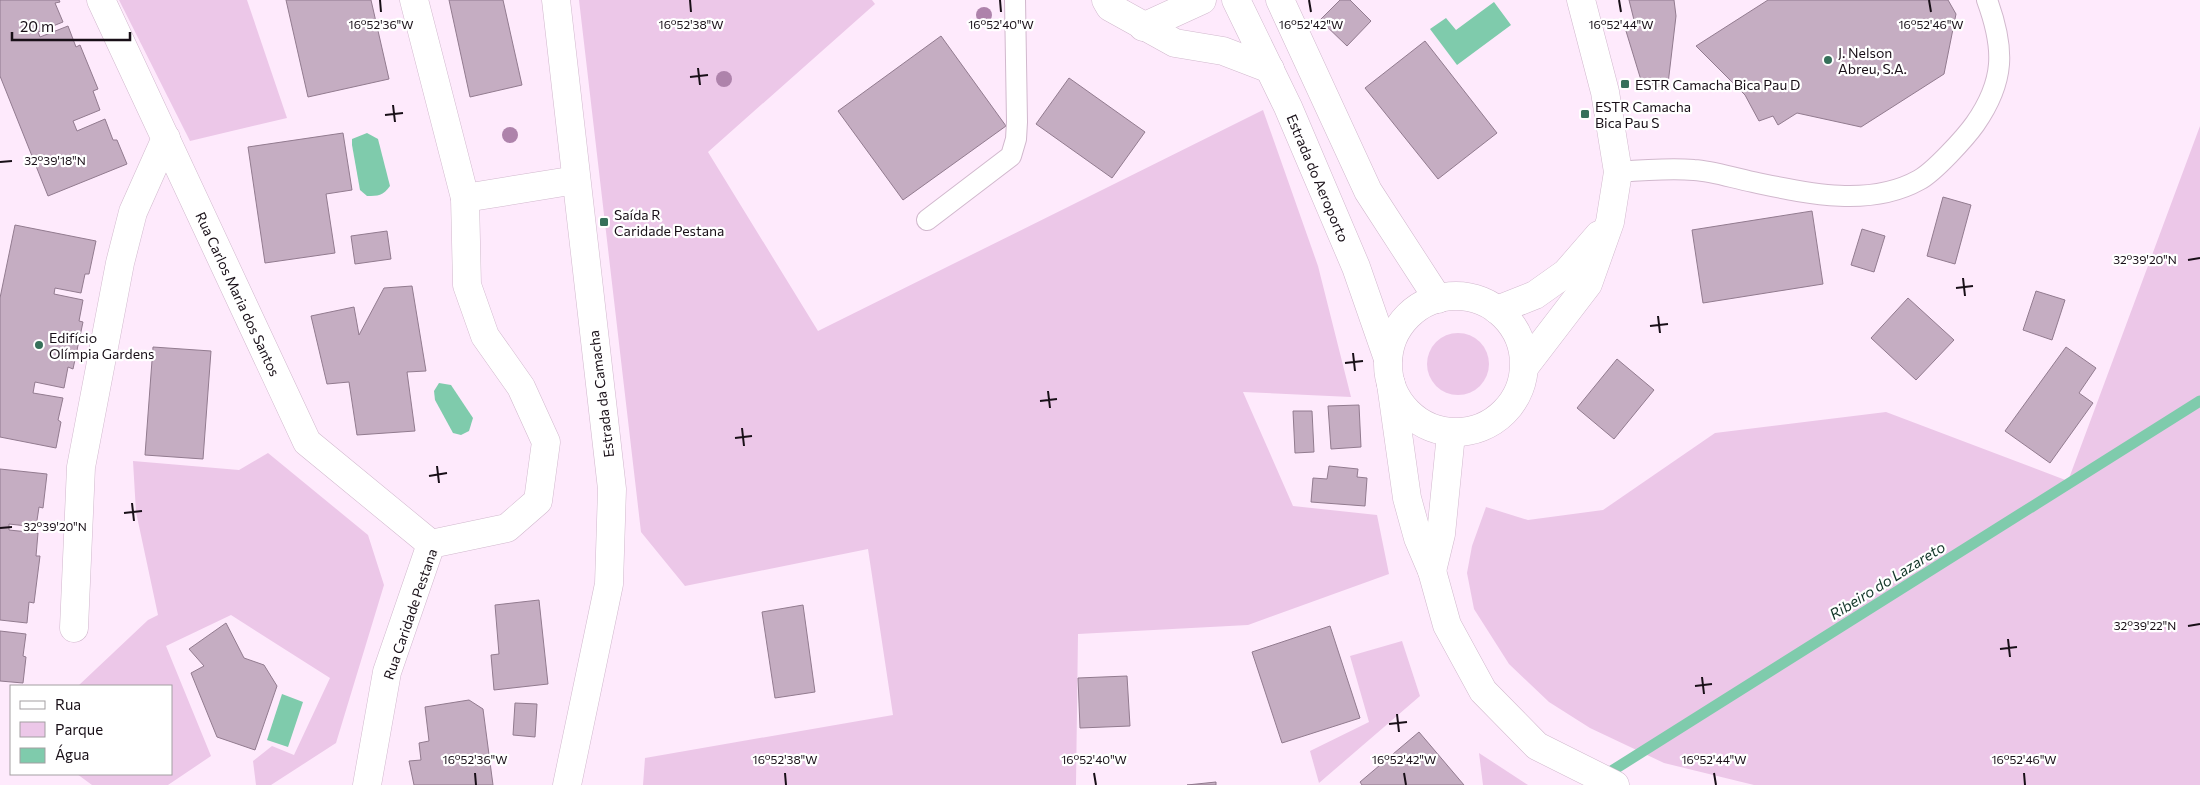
<svg xmlns="http://www.w3.org/2000/svg" width="2200" height="785" viewBox="0 0 2200 785" font-family="Commissioner,sans-serif">
<style>
.green{fill:#ecc7e8}
.water{fill:#7fcbac}
.lines{fill:none;stroke-linecap:round;stroke-linejoin:round}
.stream{stroke:#7fcbac;stroke-width:11}
.building{fill:#c5adc2;stroke:#927b8f}
.lane-casing{stroke:#d1b8cd;stroke-width:22}
.street-casing{stroke:#d1b8cd;stroke-width:29}
.secondary-casing{stroke:#d1b8cd;stroke-width:29}
.lane{stroke:#fff;stroke-width:20}
.street{stroke:#fff;stroke-width:28}
.secondary{stroke:#fff;stroke-width:28}
.tree{fill:#ae83ab}
.ticks{fill:none;stroke:#180f17;stroke-width:2}
.poi-dot{fill:#36705a;stroke:#fff;stroke-width:2}
.labels{text-anchor:middle;dominant-baseline:central;stroke-width:4.5;stroke-linejoin:round;paint-order:stroke}
.poi-label{font-size:14px;fill:#180f17;stroke:#fff;text-anchor:start}
.street-label{font-size:14px;fill:#180f17;stroke:#fff}
.water-label{font-size:15px;font-style:italic;fill:#103427;stroke:#fff}
.ticks-label{font-size:12px;text-anchor:middle;fill:#180f17;stroke:#fff;stroke-width:4.5;stroke-linejoin:round;paint-order:stroke}
</style>
<rect width="100%" height="100%" fill="#feeafc"/>
<g class="green">
<polygon points="119,0 247,0 287,118 190,141"/>
<polygon points="579,0 872,0 875,4 708,152 818,331 1263,110 1318,266 1351,397 1243,392 1293,506 1377,515 1389,574 1248,625 1078,634 1076,785 643,785 645,758 893,715 868,549 685,586 641,532"/>
<polygon points="2200,126 2200,785 1754,785 1664,763 1590,728 1549,702 1509,664 1474,609 1467,573 1472,546 1486,507 1528,520 1603,510 1715,433 1886,412 2068,481"/>
<circle cx="1458" cy="364" r="31"/>
<polygon points="268,453 368,535 384,585 336,743 271,785 256,785 253,761 272,746 294,755 330,678 231,615 166,646 211,756 168,785 92,785 77,774 171,774 171,686 78,686 148,620 158,615 136,512 133,461 239,470"/>
<polygon points="1402,641 1420,696 1319,783 1310,751 1369,722 1350,656"/>
<polygon points="1479,753 1528,785 1483,785"/>
</g>
<g class="water">
<polygon points="1494,2 1511,25 1457,65 1430,29 1446,18 1456,30"/>
<path d="M 367,133 L 378,139 L 390,186 C 383,196 378,196 367,196 L 360,190 L 352,145 L 352,139 Z"/>
<polygon points="439,383 451,385 473,418 469,431 461,435 453,433 435,400 434,391"/>
<polygon points="282,694 303,702 288,747 267,740"/>
</g>
<g class="lines">
<polyline class="stream" points="1602,777 2200,401"/>
</g>
<g class="building">
<polygon points="0,0 59,0 60,2 55,3 63,22 38,32 40,37 68,26 76,47 80,45 98,89 93,91 100,110 73,121 77,131 105,119 113,140 117,140 127,164 48,196 0,76"/>
<polygon points="286,0 371,0 389,79 308,97"/>
<polygon points="449,0 503,0 522,85 470,97"/>
<polygon points="1340,0 1350,0 1371,21 1347,46 1320,20"/>
<polygon points="1629,0 1674,0 1676,16 1668,84 1644,90 1626,31 1636,28"/>
<polygon points="1768,0 1948,0 1956,14 1944,74 1861,127 1797,113 1778,125 1773,116 1759,121 1745,95 1696,46"/>
<polygon points="941,36 1006,126 903,200 838,111"/>
<polygon points="1425,41 1497,133 1438,179 1365,88"/>
<polygon points="1069,78 1145,132 1112,178 1036,124"/>
<polygon points="343,133 352,190 326,194 335,253 265,263 248,147"/>
<polygon points="1943,197 1971,205 1955,264 1927,256"/>
<polygon points="1812,211 1823,284 1703,303 1692,230"/>
<polygon points="15,225 96,241 89,274 85,274 81,293 55,288 54,294 83,300 79,321 83,322 73,369 68,367 64,388 35,382 33,393 63,398 58,420 61,422 56,448 0,437 0,298"/>
<polygon points="1862,229 1885,236 1874,272 1851,265"/>
<polygon points="387,231 391,259 355,264 351,236"/>
<polygon points="412,286 426,371 407,372 415,431 357,435 349,382 327,384 311,316 354,307 359,335 384,288"/>
<polygon points="2036,291 2065,300 2052,340 2023,330"/>
<polygon points="1908,298 1954,340 1916,380 1871,338"/>
<polygon points="153,347 211,351 203,459 145,455"/>
<polygon points="2066,347 2096,368 2079,393 2093,403 2050,463 2005,431"/>
<polygon points="1617,359 1654,390 1614,439 1577,408"/>
<polygon points="1359,405 1361,447 1331,449 1328,406"/>
<polygon points="1293,411 1312,411 1314,452 1295,453"/>
<polygon points="1329,466 1358,469 1357,477 1367,478 1365,506 1311,502 1313,478 1327,479"/>
<polygon points="0,469 47,474 43,508 39,507 36,527 9,524 9,530 38,533 36,556 40,556 34,603 29,602 27,623 0,620"/>
<polygon points="539,600 548,684 494,690 491,655 499,654 495,605"/>
<polygon points="803,605 815,692 775,698 762,612"/>
<polygon points="226,623 244,658 264,665 277,686 255,750 217,737 191,673 204,666 189,649"/>
<polygon points="1330,626 1360,718 1282,743 1252,652"/>
<polygon points="0,631 26,634 23,656 26,657 23,683 0,681"/>
<polygon points="1127,676 1130,726 1080,728 1078,678"/>
<polygon points="469,700 483,709 493,785 414,785 409,761 421,760 419,743 429,741 425,707"/>
<polygon points="515,703 537,704 535,737 513,735"/>
<polygon points="1419,732 1464,785 1362,785 1360,782"/>
<polygon points="1216,782 1216,785 1187,785"/>
</g>
<g class="lines">
<g class="lane-casing">
<g id="lane">
<path d="M 1618,172 C 1643,170 1668,168 1694,170 C 1713,171 1733,178 1753,182 C 1805,193 1869,208 1919,180 C 1934,172 1965,138 1975,124 C 2005,81 2005,49 1987,0"/>
<polyline points="927,220 1011,156 1016,139 1017,122 1015,0"/>
</g>
</g>
<g class="street-casing">
<g id="street">
<polyline points="101,0 307,442 431,544"/>
<polyline points="465,198 576,180"/>
<polyline points="74,628 81,467 120,263 133,212 166,138"/>
<polyline points="367,785 387,672 431,544 507,528 538,501 546,442 521,387 485,336 467,285 465,198 414,0"/>
</g>
</g>
<g class="secondary-casing">
<g id="secondary">
<polyline points="556,0 612,489 609,584 567,785"/>
<polyline points="1106,0 1110,7 1175,43 1223,51 1270,69"/>
<polyline points="1236,0 1288,107 1356,267 1388,359"/>
<polyline points="1280,0 1368,191 1438,299"/>
<polyline points="1143,27 1202,0"/>
<circle cx="1456" cy="364" r="68"/>
<polyline points="1497,310 1535,295 1566,273 1599,235"/>
<polyline points="1526,365 1588,284 1610,222 1618,172 1605,92 1581,0"/>
<polyline points="1391,384 1407,498 1418,538 1432,571 1447,625 1483,691 1537,746 1615,785"/>
<polyline points="1432,571 1441,534 1451,434"/>
</g>
</g>
<use href="#lane" class="lane"/>
<use href="#street" class="street"/>
<use href="#secondary" class="secondary"/>
</g>
<g class="tree">
<circle cx="984" cy="15" r="8"/>
<circle cx="724" cy="79" r="8"/>
<circle cx="510" cy="135" r="8"/>
</g>
<path class="ticks" d="M 380,0 L 381,12M 690,0 L 691,12M 1000,0 L 1001,12M 1309,0 L 1311,12M 1619,0 L 1621,12M 1929,0 L 1931,12M 698,68 L 700,85M 690,77 L 708,75M 393,105 L 395,122M 385,115 L 403,113M 0,162 L 12,161M 2188,260 L 2200,258M 1963,278 L 1965,296M 1956,288 L 1973,286M 1658,316 L 1660,333M 1650,326 L 1668,324M 1353,353 L 1355,371M 1345,363 L 1363,361M 1048,391 L 1050,408M 1040,401 L 1057,399M 742,428 L 744,446M 735,438 L 752,436M 437,466 L 439,483M 429,476 L 447,473M 132,503 L 134,521M 124,513 L 142,511M 0,528 L 12,527M 2188,626 L 2200,624M 2008,639 L 2010,657M 2000,649 L 2017,647M 1702,677 L 1704,694M 1695,686 L 1712,684M 1397,714 L 1399,732M 1389,724 L 1407,722M 475,773 L 476,785M 785,773 L 786,785M 1094,773 L 1096,785M 1404,773 L 1406,785M 1714,773 L 1716,785M 2024,773 L 2025,785"/>
<g class="poi-dot">
<circle cx="1828" cy="60" r="5"/>
<rect x="1620" y="79" width="10" height="10" rx="2.5"/>
<rect x="1580" y="109" width="10" height="10" rx="2.5"/>
<rect x="599" y="217" width="10" height="10" rx="2.5"/>
<circle cx="39" cy="345" r="5"/>
</g>
<g class="labels">
<g class="poi-label">
<text x="1838" y="52">J. Nelson<tspan x="1838" dy="16">Abreu, S.A.</tspan></text>
<text x="1635" y="84">ESTR Camacha Bica Pau D</text>
<text x="1595" y="106">ESTR Camacha<tspan x="1595" dy="16">Bica Pau S</tspan></text>
<text x="614" y="214">Saída R<tspan x="614" dy="16">Caridade Pestana</tspan></text>
<text x="49" y="337">Edifício<tspan x="49" dy="16">Olímpia Gardens</tspan></text>
</g>
<g class="street-label">
<text transform="translate(1318 178) rotate(67)">Estrada do Aeroporto</text>
<text transform="translate(238 294) rotate(65)">Rua Carlos Maria dos Santos</text>
<text transform="translate(601 394) rotate(-97)">Estrada da Camacha</text>
<text transform="translate(410 614) rotate(-71)">Rua Caridade Pestana</text>
</g>
<g class="water-label">
<text transform="translate(1887 580) rotate(-32)">Ribeiro do Lazareto</text>
</g>
</g>
<g class="ticks-label">
<text x="381" y="29">16°52'36"W</text>
<text x="691" y="29">16°52'38"W</text>
<text x="1001" y="29">16°52'40"W</text>
<text x="1311" y="29">16°52'42"W</text>
<text x="1621" y="29">16°52'44"W</text>
<text x="1931" y="29">16°52'46"W</text>
<text x="55" y="165">32°39'18"N</text>
<text x="2145" y="264">32°39'20"N</text>
<text x="55" y="531">32°39'20"N</text>
<text x="2145" y="630">32°39'22"N</text>
<text x="475" y="764">16°52'36"W</text>
<text x="785" y="764">16°52'38"W</text>
<text x="1094" y="764">16°52'40"W</text>
<text x="1404" y="764">16°52'42"W</text>
<text x="1714" y="764">16°52'44"W</text>
<text x="2024" y="764">16°52'46"W</text>
</g>
<rect x="10" y="685" width="162" height="90" fill="#ffffff" stroke="#a39fa2"/>
<rect x="20" y="701" width="25" height="8" fill="#ffffff" stroke="#a39fa2"/>
<text x="55" y="710" font-size="15" fill="#180f17">Rua</text>
<rect x="20" y="722" width="25" height="15" fill="#ecc7e8" stroke="#a39fa2"/>
<text x="55" y="735" font-size="15" fill="#180f17">Parque</text>
<rect x="20" y="748" width="25" height="15" fill="#7fcbac" stroke="#a39fa2"/>
<text x="55" y="760" font-size="15" fill="#180f17">Água</text>
<path d="M12 32v8h118v-8" fill="none" stroke="#180f17" stroke-width="2.5"/>
<text x="20" y="32" font-size="15" fill="#180f17" stroke="#ffffff" stroke-width="4" paint-order="stroke">20 m</text>
</svg>
